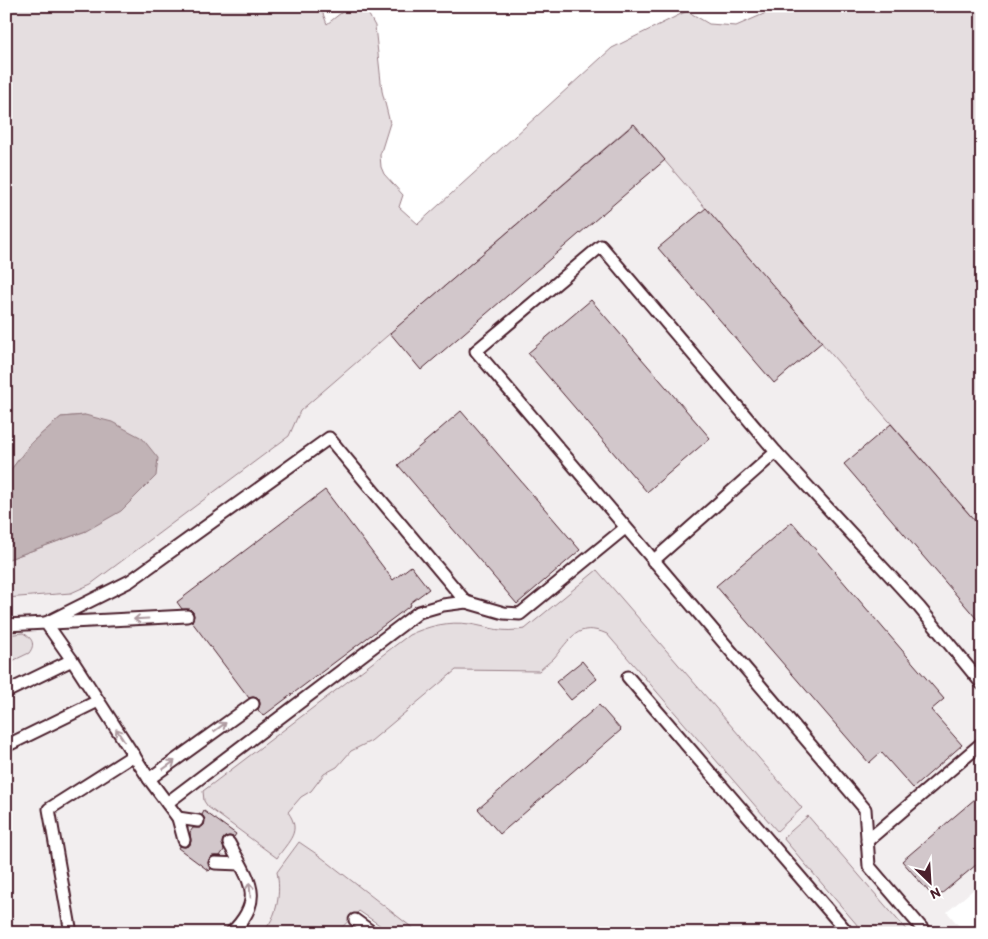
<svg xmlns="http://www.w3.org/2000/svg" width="988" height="939" viewBox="0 0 988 939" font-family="Itim,sans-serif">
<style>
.built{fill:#f2eeef}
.green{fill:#e5dee0;stroke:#987e86}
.water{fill:#c1b3b6;stroke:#91787e}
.building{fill:#d2c7cb;stroke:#4a1f2b}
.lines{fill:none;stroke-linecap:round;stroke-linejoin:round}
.service-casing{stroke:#4a1f2b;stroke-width:15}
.service{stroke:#fff;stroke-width:11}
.oneway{stroke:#ae9aa0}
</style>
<rect width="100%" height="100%" fill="#fff"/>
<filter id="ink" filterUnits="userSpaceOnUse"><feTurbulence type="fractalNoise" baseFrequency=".02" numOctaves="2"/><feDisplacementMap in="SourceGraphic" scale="10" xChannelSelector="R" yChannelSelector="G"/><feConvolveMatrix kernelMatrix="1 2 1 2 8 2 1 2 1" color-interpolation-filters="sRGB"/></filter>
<g filter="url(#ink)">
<polygon class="built" points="634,124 982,529 982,882 947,912 965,933 419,933 321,857 299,842 277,872 280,887 275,911 266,929 262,933 6,933 6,664 29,653 23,633 6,635 6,598 50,596 91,584 289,436 300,411"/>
<g class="green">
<polygon points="6,6 320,6 327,24 346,9 364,6 375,26 382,91 390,123 380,155 381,167 384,174 403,195 399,207 418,224 612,48 687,11 709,24 736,26 773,10 790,6 829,6 835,10 839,6 982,6 982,529 633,124 300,411 289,436 91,584 71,593 6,598 6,560 86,531 85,415 61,417 32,442 6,476"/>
<path d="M 597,570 L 802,808 L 777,831 L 607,634 C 578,621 570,639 554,658 C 550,662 544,666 539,671 L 456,670 L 371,741 L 351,751 L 337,767 L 324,774 L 311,791 L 301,797 L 288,812 C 302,832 289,840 277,858 L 208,807 L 204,801 L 203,791 L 207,788 L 409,635 C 428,626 448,621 470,624 C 493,628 500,633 525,629 Z"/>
<path d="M 23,633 C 32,638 36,644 29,653 L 6,664 L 6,635 Z"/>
<polygon points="808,816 909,933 864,933 783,838"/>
<path d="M 299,842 L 321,857 L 419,933 L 391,933 L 359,911 L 336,933 L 262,933 C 278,917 281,892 277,872 Z"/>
</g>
<polygon class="water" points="85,415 112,422 142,438 158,458 156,476 121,511 86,531 6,560 6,476 32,442 61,417"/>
<g class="building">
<polygon points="634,124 665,160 421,370 390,333"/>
<polygon points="706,208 822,342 774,383 658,248"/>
<polygon points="591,300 710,438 647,492 528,353"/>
<polygon points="461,411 580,550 517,604 398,465"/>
<polygon points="891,424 982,529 982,625 844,464"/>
<polygon points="325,490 393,580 411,566 429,589 410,603 411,605 263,716 258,710 260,704 259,699 253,697 249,698 192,622 194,616 193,612 190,609 182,609 177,602"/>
<polygon points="792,522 944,699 931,710 962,745 913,788 881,752 869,763 716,586"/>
<polygon points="582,661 597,679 571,700 556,682"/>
<polygon points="599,705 621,730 500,834 478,809"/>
<polygon points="982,793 982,860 935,899 902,861"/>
<polygon points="204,811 236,834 234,837 229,836 223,839 222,843 224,850 220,856 212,856 209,859 208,863 211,869 209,871 178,848 179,846 185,847 190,845 191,841 190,832 193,828 200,828 204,825 205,819 202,815"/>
</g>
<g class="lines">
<g class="service-casing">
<g id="service">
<polyline points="653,561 776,452"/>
<polyline points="46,623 130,581 329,438 466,602"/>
<polyline points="52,623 187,616"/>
<polyline points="6,625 46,623 72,660 149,779 178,818 184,840"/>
<polyline points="628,677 848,933"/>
<polyline points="6,692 72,660"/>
<polyline points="6,746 98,701"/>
<polyline points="149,779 253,704"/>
<polyline points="167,803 419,612 443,605 466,602 504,613 520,614 625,528"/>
<polyline points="178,818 198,821"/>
<polyline points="867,841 982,743"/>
<path d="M 229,843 C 248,879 267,898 231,933"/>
<polyline points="215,863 240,864"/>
<polyline points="355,920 373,933"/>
<polyline points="71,933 49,809 134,755"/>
<polyline points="926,933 869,866 865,809 476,351 601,246 776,452 919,607 982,684"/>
</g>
</g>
<use href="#service" class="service"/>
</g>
<defs><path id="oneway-shaft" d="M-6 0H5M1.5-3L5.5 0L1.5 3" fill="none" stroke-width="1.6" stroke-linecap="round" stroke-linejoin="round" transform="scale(1.25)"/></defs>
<g class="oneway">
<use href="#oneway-shaft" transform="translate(141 619) rotate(177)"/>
<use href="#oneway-shaft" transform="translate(220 727) rotate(-36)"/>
<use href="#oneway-shaft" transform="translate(120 735) rotate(-123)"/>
<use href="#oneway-shaft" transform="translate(169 765) rotate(-36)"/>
<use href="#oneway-shaft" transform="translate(250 890) rotate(-95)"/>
</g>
</g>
<rect width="988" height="939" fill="none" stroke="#fff" stroke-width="25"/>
<rect x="12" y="12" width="963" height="914" fill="none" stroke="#4a1f2b" stroke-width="2" filter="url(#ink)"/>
<g transform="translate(930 882) rotate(155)" stroke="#ffffff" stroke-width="4" paint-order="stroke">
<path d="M0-4L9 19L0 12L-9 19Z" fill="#4a1f2b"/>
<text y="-8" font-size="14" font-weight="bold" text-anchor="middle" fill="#4a1f2b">N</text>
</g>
</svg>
